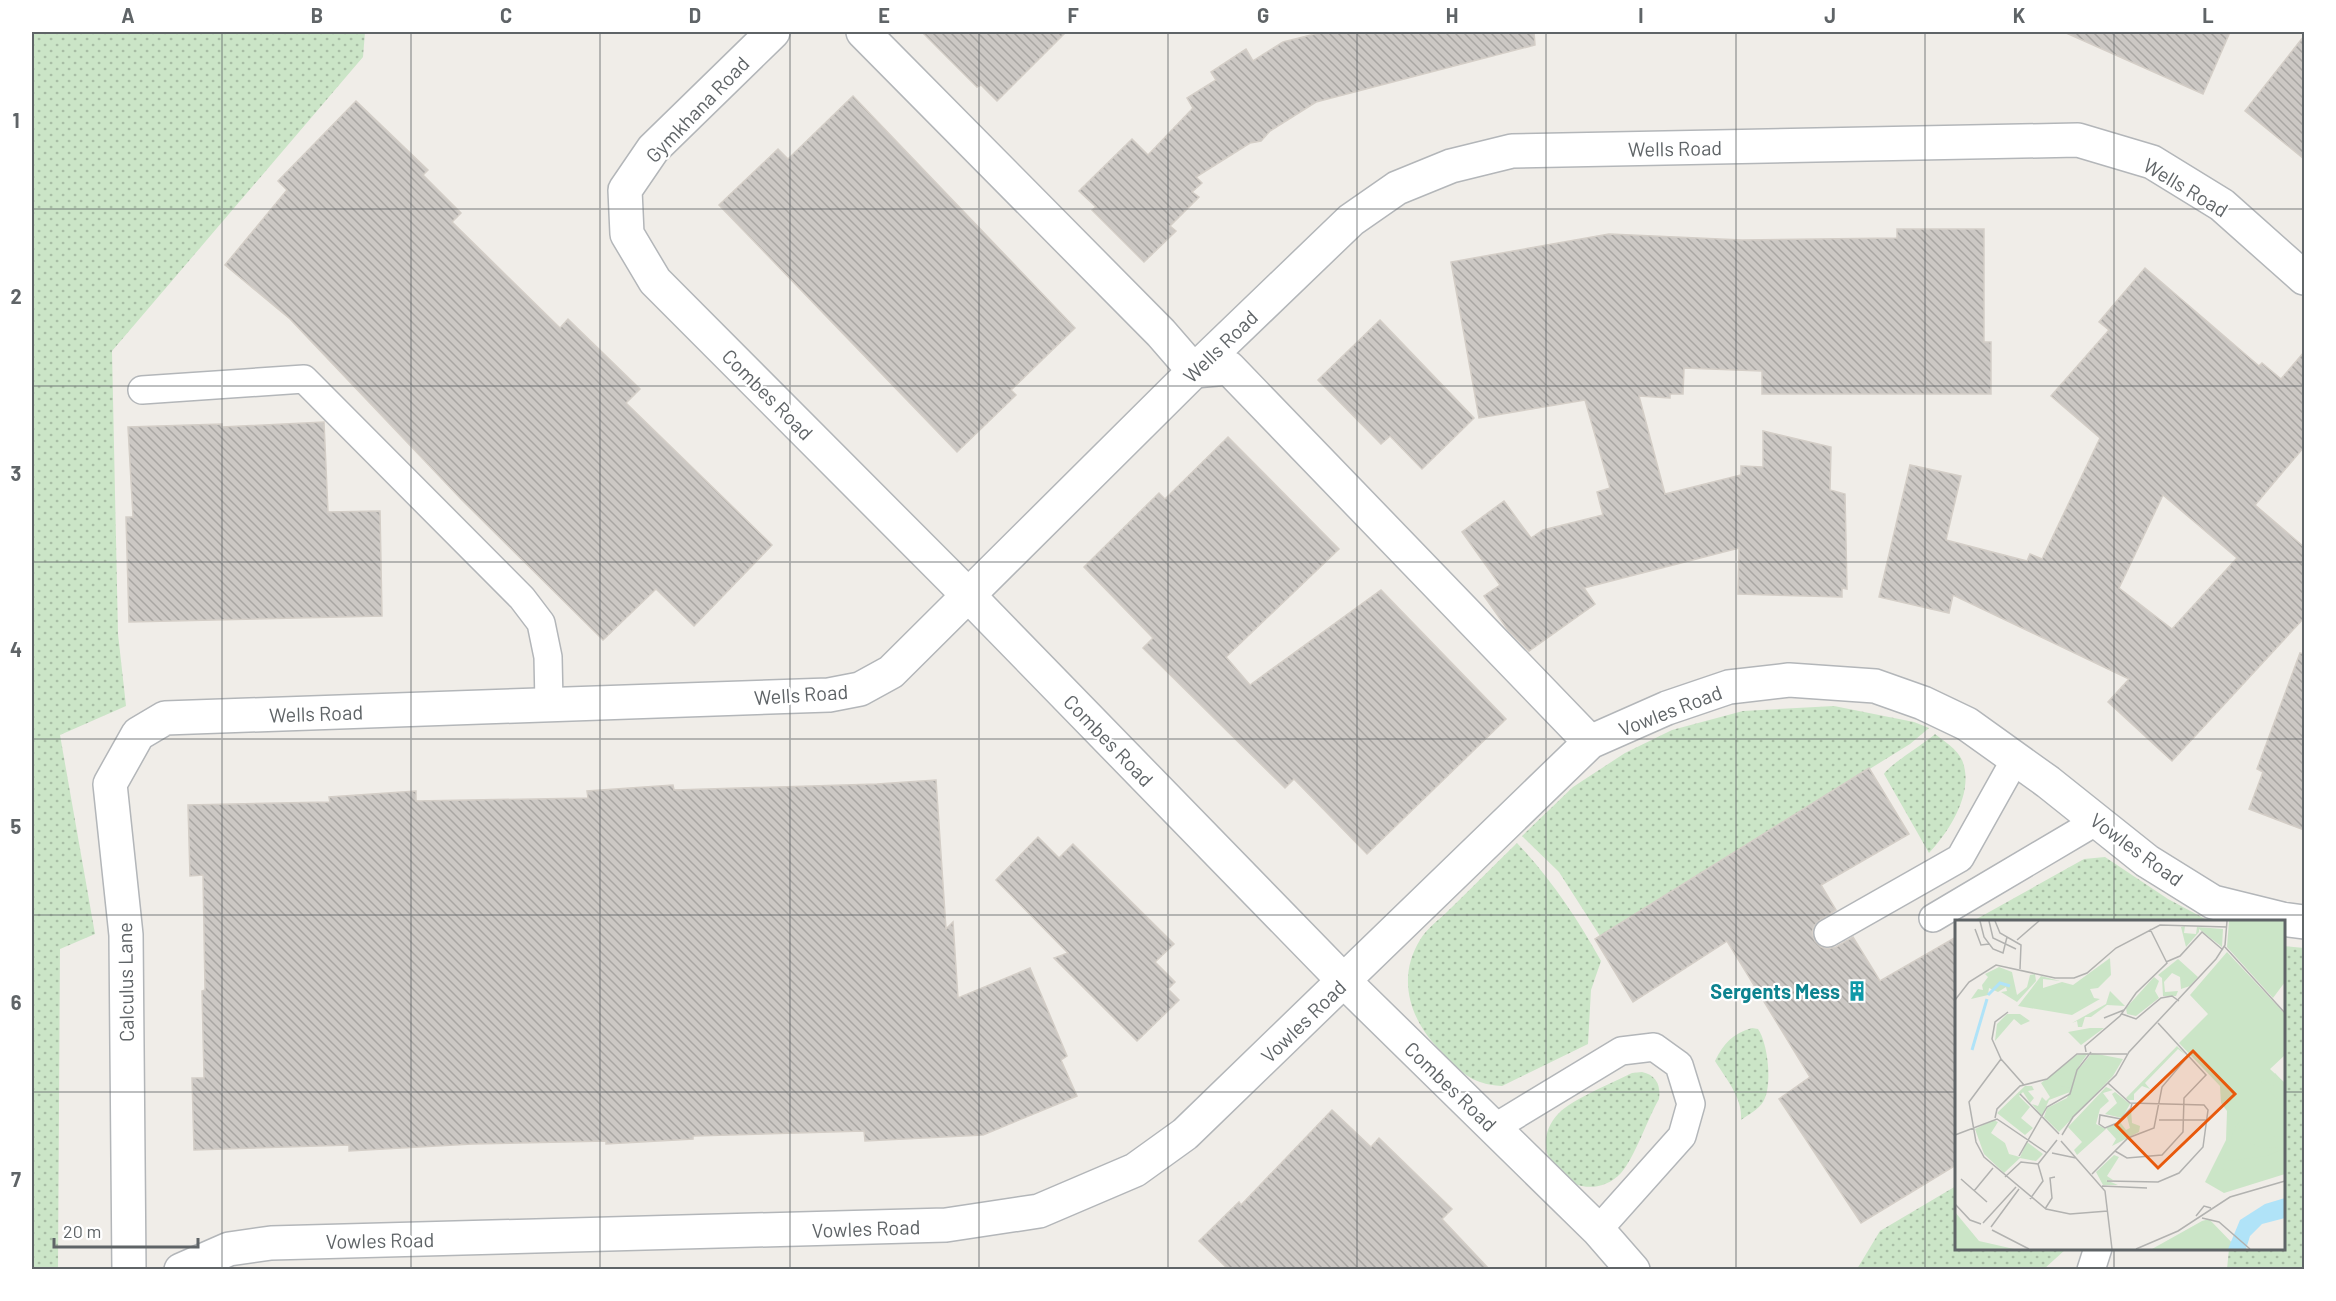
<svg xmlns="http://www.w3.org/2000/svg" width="2336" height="1301" viewBox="0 0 2336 1301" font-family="Barlow,sans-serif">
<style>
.green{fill:url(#green-dots)}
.building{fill:url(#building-back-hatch);stroke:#d4cec7;stroke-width:1.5;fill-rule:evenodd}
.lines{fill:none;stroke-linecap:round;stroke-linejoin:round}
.service-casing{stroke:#b3b6b9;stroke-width:30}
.minor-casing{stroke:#b3b6b9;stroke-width:36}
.service{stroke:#fff;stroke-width:27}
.minor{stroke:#fff;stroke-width:33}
.grid{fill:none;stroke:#5f6467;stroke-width:1.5;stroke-opacity:0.55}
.labels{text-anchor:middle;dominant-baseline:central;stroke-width:4.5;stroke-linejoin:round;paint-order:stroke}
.street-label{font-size:20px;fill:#5f6467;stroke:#fff}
.culture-label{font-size:20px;font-weight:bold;fill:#0d838f;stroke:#fff;text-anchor:end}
.inset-river{fill:none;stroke:#b0e3f8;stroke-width:3}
.inset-road{fill:none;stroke:#b2b2b0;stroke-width:1.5}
.view{fill:#e8590c;fill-opacity:0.15;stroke:#e8590c;stroke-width:3}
.inset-edge{fill:none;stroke:#5f6467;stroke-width:3}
.neatline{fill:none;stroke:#5f6467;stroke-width:2}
.grid-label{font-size:20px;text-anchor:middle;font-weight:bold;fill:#5f6467}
</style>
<defs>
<pattern id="green-dots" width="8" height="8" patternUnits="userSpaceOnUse" patternTransform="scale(1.5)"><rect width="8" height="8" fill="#cbe5c7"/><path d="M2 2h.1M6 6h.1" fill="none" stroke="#a8bda5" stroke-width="1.8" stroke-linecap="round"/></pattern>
<pattern id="building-back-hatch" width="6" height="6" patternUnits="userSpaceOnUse" patternTransform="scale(1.5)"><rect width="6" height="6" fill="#ccc8c4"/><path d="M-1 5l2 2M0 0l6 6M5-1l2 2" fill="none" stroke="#a9a6a3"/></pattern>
</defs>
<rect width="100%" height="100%" fill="#f0ede8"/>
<g class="green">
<polygon points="32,32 365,32 363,57 112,351 118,634 126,706 60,735 95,934 60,949 58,1270 32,1269"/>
<polygon points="1834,706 1914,722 1929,728 1910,744 1600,936 1559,872 1522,836 1573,787 1625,753 1672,730 1743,711"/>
<path d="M 1935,734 C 1944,741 1957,749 1962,760 C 1975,791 1950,831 1929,853 L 1884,774 C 1889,765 1924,744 1935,734 Z"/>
<path d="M 1517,843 C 1551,879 1577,918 1601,961 L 1591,990 L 1588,1044 L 1502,1086 C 1469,1084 1459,1070 1438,1048 C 1409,1018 1397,977 1420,940 C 1426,929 1440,919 1449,910 C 1472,888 1494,865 1517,843 Z"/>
<polygon points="2105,857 2168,899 2209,921 1973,921 2084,859"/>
<polygon points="2284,946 2304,948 2304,1269 2227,1269 2229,1249 2284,1248"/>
<path d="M 1752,1028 L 1758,1029 C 1768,1043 1773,1087 1763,1102 C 1759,1109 1748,1115 1741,1120 C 1743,1098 1726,1079 1715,1061 C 1723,1044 1733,1033 1752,1028 Z"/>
<path d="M 1642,1072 C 1656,1075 1661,1085 1659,1099 C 1648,1118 1634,1159 1621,1173 C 1582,1214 1518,1155 1559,1113 C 1571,1100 1614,1082 1632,1073 Z"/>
<polygon points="1956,1186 1956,1248 2066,1249 2044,1269 1857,1269 1880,1231"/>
</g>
<g class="building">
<polygon points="922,32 1066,32 997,101 981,85 977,87"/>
<polygon points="1323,32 1534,32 1535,45 1316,102 1270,131 1261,141 1250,143 1196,177 1202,183 1192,192 1199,197 1170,226 1176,231 1144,262 1092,210 1096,207 1079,191 1132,139 1148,155 1193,108 1187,98 1216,80 1211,72 1246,49 1253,61 1283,42"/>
<polygon points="2064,32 2230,32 2203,94"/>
<polygon points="2304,36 2304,159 2245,111"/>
<polygon points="853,96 1075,328 1011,390 1016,395 957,452 719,205 778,149 788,159"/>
<polygon points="356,101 428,170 423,175 461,213 452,222 560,328 568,319 640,389 626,403 772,545 694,626 656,589 603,640 461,499 290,319 225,265 287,190 278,181"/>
<polygon points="1897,229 1984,229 1984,342 1991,342 1991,394 1762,394 1762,371 1684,368 1683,394 1670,394 1670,398 1639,396 1665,494 1741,475 1741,466 1763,467 1763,431 1831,447 1830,490 1845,494 1847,589 1842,588 1842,597 1738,594 1739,548 1584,588 1595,604 1529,651 1508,630 1484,596 1500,585 1462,532 1504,501 1531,538 1543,530 1603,515 1597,492 1610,488 1585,400 1479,418 1451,262 1609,234 1742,240 1897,238"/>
<path d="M 2145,268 L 2259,366 L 2262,363 L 2281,379 L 2304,352 L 2304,447 L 2255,505 L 2304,547 L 2304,618 L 2172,761 L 2108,702 L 2129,679 L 1953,595 L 1949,613 L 1879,597 L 1910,465 L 1961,476 L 1946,540 L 2027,561 L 2030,554 L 2042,559 L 2100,438 L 2051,396 L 2109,330 L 2099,322 ZM 2163,495 L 2237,558 L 2172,629 L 2119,588 Z"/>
<polygon points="1380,320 1474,418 1422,469 1390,436 1381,444 1318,380"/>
<polygon points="324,422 328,512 380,511 382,616 129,622 126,517 133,517 128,427 222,424 222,427"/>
<polygon points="1228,437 1339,549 1226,657 1250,685 1381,590 1506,719 1367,854 1294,779 1285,788 1143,648 1153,638 1084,567 1159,493 1165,499"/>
<polygon points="2300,653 2304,654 2304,830 2249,809 2263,772 2257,769"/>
<polygon points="1869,768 1909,834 1821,885 1836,910 1820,920 1814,926 1812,933 1815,941 1821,947 1827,949 1836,947 1853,937 1880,981 1956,937 1956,1165 1861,1223 1779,1099 1810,1077 1727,941 1633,1002 1595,939"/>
<polygon points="936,780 946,929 953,922 958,998 1030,968 1067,1056 1061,1060 1077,1096 983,1135 865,1141 864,1131 693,1136 693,1139 606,1144 606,1141 472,1144 349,1151 349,1145 194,1150 192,1078 204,1078 202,991 205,990 203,875 190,876 188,805 330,802 329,797 416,791 416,801 588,798 587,791 673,785 674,790 877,784"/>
<polygon points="1038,837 1059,858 1073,844 1174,944 1155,962 1175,982 1168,989 1179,1000 1137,1041 1054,958 1068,953 996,880"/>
<polygon points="1332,1110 1371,1147 1379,1138 1452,1209 1442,1219 1489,1269 1228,1269 1199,1241 1239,1202 1241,1205"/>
</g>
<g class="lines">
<g class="service-casing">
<g id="service">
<polyline points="142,390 304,379 522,598 541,623 548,657 549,703"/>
<polyline points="1933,918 2097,821"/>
<polyline points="1828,933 1960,858 2016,758"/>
<polyline points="1494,1128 1621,1051 1654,1047 1679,1065 1691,1104 1682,1136 1598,1230"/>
<polyline points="2091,1270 2098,1248"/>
</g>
</g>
<g class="minor-casing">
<g id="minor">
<polyline points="773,32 653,149 625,190 627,234 655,281 968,595 1344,981 1598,1230 1633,1270"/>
<polyline points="863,32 1161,333 1194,371 1229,368 1590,742"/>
<polyline points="129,1270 126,935 110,784 138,734 165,718 829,695 860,689 891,672 1194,371 1351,220 1397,188 1451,166 1512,151 2078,140 2152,162 2222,205 2304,278"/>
<polyline points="181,1270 229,1249 271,1243 946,1225 1039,1211 1135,1170 1185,1134 1590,742 1667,708 1729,687 1789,680 1875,686 1923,703 1967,724 2048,782 2147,861 2213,902 2282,919 2304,922"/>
</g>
</g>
<use href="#service" class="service"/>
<use href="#minor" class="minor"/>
</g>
<path class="grid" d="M 222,32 L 222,1270M 411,32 L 411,1270M 600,32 L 600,1270M 790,32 L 790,1270M 979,32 L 979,1270M 1168,32 L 1168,1270M 1357,32 L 1357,1270M 1546,32 L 1546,1270M 1736,32 L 1736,1270M 1925,32 L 1925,1270M 2114,32 L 2114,922M 32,209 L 2304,209M 32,386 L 2304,386M 32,562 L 2304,562M 32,739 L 2304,739M 32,915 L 2304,915M 32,1092 L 1956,1092M 2284,1092 L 2304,1092M 2114,1248 L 2114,1270"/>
<defs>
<g id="building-bare" transform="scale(1.62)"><path d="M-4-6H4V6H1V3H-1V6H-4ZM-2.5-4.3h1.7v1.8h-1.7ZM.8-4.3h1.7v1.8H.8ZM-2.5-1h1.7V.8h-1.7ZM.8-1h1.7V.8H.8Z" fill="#0f9aa8" stroke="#fff" stroke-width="2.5" paint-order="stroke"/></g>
</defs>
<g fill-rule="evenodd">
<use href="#building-bare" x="1857" y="991"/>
</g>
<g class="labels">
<g class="street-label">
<text transform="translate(697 109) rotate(-46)">Gymkhana Road</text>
<text transform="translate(1675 148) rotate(-1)">Wells Road</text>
<text transform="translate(2186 187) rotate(31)">Wells Road</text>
<text transform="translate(1220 346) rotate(-44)">Wells Road</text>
<text transform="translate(768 394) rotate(45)">Combes Road</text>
<text transform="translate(801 694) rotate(-4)">Wells Road</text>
<text transform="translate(1670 710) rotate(-21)">Vowles Road</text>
<text transform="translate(316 713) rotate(-2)">Wells Road</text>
<text transform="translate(1109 740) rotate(46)">Combes Road</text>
<text transform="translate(2137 849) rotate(36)">Vowles Road</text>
<text transform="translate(125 982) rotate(-91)">Calculus Lane</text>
<text transform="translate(1303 1021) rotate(-44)">Vowles Road</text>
<text transform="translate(1451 1086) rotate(44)">Combes Road</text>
<text transform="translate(866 1228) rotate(-2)">Vowles Road</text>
<text transform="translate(380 1240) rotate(-1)">Vowles Road</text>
</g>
<g class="culture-label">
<text x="1840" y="991">Sergents Mess</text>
</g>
</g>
<g transform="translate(1955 920)">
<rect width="330" height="330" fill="#f0ede8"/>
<path d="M 274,1 L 330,1 L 330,62 L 318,78 L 272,27 ZM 230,6 L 229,13 L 241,14 L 242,7 L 268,9 L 267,27 L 244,9 L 244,12 L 231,27 L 226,7 ZM 272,32 L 330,94 L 330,135 L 315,149 L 330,163 L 330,254 L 269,273 L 250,262 L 271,220 L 272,191 L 266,183 L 265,166 L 224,123 L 253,94 L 235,75 ZM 223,39 L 243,57 L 235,66 L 226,69 L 225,57 L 217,53 L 209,62 L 210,72 L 223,71 L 221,76 L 208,76 L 207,58 L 203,55 ZM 199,57 L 204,61 L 200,71 L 204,78 L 181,96 L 172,94 L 171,88 ZM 155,71 L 170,86 L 152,85 L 136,97 L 130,97 L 127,107 L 123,107 L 122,101 L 117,103 L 151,84 ZM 52,94 L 65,94 L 75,101 L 66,105 L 59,99 L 40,121 L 42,104 ZM 135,108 L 149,108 L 126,125 L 113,112 ZM 222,126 L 231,135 L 223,129 L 190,163 L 195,169 L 187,166 L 179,174 L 179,180 L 173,180 L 171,178 ZM 137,133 L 168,139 L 158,156 L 104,212 L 89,197 L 92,188 L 112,178 L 122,151 ZM 122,135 L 125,143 L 115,172 L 94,180 L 87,196 L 77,184 L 83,186 L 87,177 L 91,181 L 95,177 L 86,163 ZM 70,166 L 77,166 L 79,170 L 73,171 L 79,178 L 75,183 L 68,172 L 64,176 L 75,187 L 66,198 L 78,208 L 70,215 L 42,193 ZM 151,167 L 158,170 L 148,173 L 154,181 L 145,189 L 141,204 L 151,209 L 122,235 L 119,230 L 127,222 L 113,207 ZM 160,172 L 175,184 L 167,198 L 150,194 L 162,183 L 157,174 ZM 176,189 L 177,203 L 185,206 L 184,212 L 157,226 L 161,219 L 151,208 L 165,202 L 171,210 L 175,208 L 172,197 ZM 38,200 L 43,202 L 36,213 L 50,223 L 54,234 L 65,237 L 72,222 L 88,234 L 81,241 L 65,238 L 49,253 L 29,234 L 20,209 ZM 159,235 L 164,237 L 152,256 L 158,260 L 151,260 L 163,265 L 148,265 L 141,252 ZM 0,292 L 24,321 L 59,329 L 0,329 ZM 254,299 L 283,329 L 197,329 L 247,301 Z" fill="#cbe5c7"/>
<path d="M 155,38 L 156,55 L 143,68 L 135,69 L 139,78 L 145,79 L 117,95 L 63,86 L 86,56 L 105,61 L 88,59 L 88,68 L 107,62 L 118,65 ZM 44,47 L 57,52 L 62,75 L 72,67 L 75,55 L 80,54 L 81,61 L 62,82 L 46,72 L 52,71 L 51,67 L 43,72 L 34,68 L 33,75 L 16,79 L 23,69 L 28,70 L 27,65 L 33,57 L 30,54 ZM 133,133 L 117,156 L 115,168 L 106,166 L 100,156 L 110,153 L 106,149 L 122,135 ZM 320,153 L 330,164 L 330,188 L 305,160 L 308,157 L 318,168 ZM 295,200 L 317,216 L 329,217 L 329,227 L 306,228 L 295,223 L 274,223 L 283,202 L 286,212 ZM 330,228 L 330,239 L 274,251 L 266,248 L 272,241 L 312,236 Z" fill="#cbe5c7"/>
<path d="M 330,278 L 330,298 L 307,304 L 295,316 L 291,329 L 273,329 L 285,300 L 310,284 Z" fill="#b0e3f8"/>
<path class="inset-river" d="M 33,75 L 45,63 L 55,66M 17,130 L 32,79"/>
<path class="inset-road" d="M 25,1 L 29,17 L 38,29 L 48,33 L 52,17M 34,1 L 38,18 L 61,29M 40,1 L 45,13 L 66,25 L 65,49M 20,9 L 26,25 L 34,24M 62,20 L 84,1M 269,26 L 330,93M 211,42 L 225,36 L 247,12 L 268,30M 0,80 L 14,62 L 41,45 L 100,58 L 119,58 L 132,53 L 161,28 L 205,5 L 272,7M 53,92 L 40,102 L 37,119 L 46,139 L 69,165M 167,94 L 181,99 L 206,78 L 217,76 L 224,81M 149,98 L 169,90M 131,132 L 130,126 L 165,96 L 181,73 L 212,43 L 195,9M 46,139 L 14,182 L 21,222 L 29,237 L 91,289 L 115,294 L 153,291M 65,174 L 104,214M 40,198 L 42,189 L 65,166 L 92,159 L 122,134 L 172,134M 166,199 L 145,195 L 144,204 L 150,208 L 162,203 L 176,188 L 177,183M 204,200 L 253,200M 0,215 L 42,199 L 92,233M 107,215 L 118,197 L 161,155 L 174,132 L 261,39 L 270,25 L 272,1M 106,221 L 150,271 L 157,329M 160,231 L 172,238 L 207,235 L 228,212 L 229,178 L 251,155 L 203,103M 97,233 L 121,238M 64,236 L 92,187 L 115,174 L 122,150 L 136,132M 83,244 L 102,220M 137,254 L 173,218 L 199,208 L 207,167 L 234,135M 50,257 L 66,242 L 83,244 L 88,261 L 75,279M 6,259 L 32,282M 152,261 L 203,262 L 224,253 L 248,227 L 253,190 L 249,185 L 175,183 L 153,163M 147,266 L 192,268M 19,271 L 38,248M 0,284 L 15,300 L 26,304M 90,289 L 97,278 L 95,258 L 100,257M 241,296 L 249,286 L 256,288M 247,298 L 264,302 L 295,329M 28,303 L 61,267M 36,307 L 64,269M 37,310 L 74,329M 181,329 L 223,311 L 275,277 L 330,261"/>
<path class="view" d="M 238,131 L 280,174 L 203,248 L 161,205 Z"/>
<rect width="330" height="330" class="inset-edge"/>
</g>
<rect width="2336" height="1301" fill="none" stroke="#ffffff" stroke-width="66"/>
<path d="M54 1238v9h144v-9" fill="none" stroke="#5f6467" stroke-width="3"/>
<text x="63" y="1238" font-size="18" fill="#5f6467" stroke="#ffffff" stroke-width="4.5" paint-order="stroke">20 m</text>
<rect x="33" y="33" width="2270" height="1235" class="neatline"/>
<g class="grid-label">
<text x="128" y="23">A</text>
<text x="317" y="23">B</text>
<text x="506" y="23">C</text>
<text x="695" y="23">D</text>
<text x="884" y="23">E</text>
<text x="1073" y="23">F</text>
<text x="1263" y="23">G</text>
<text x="1452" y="23">H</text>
<text x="1641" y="23">I</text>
<text x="1830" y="23">J</text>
<text x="2019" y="23">K</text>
<text x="2208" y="23">L</text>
<text x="16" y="128">1</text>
<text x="16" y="304">2</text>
<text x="16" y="481">3</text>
<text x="16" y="657">4</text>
<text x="16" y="834">5</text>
<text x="16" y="1010">6</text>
<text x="16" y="1187">7</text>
</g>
</svg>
